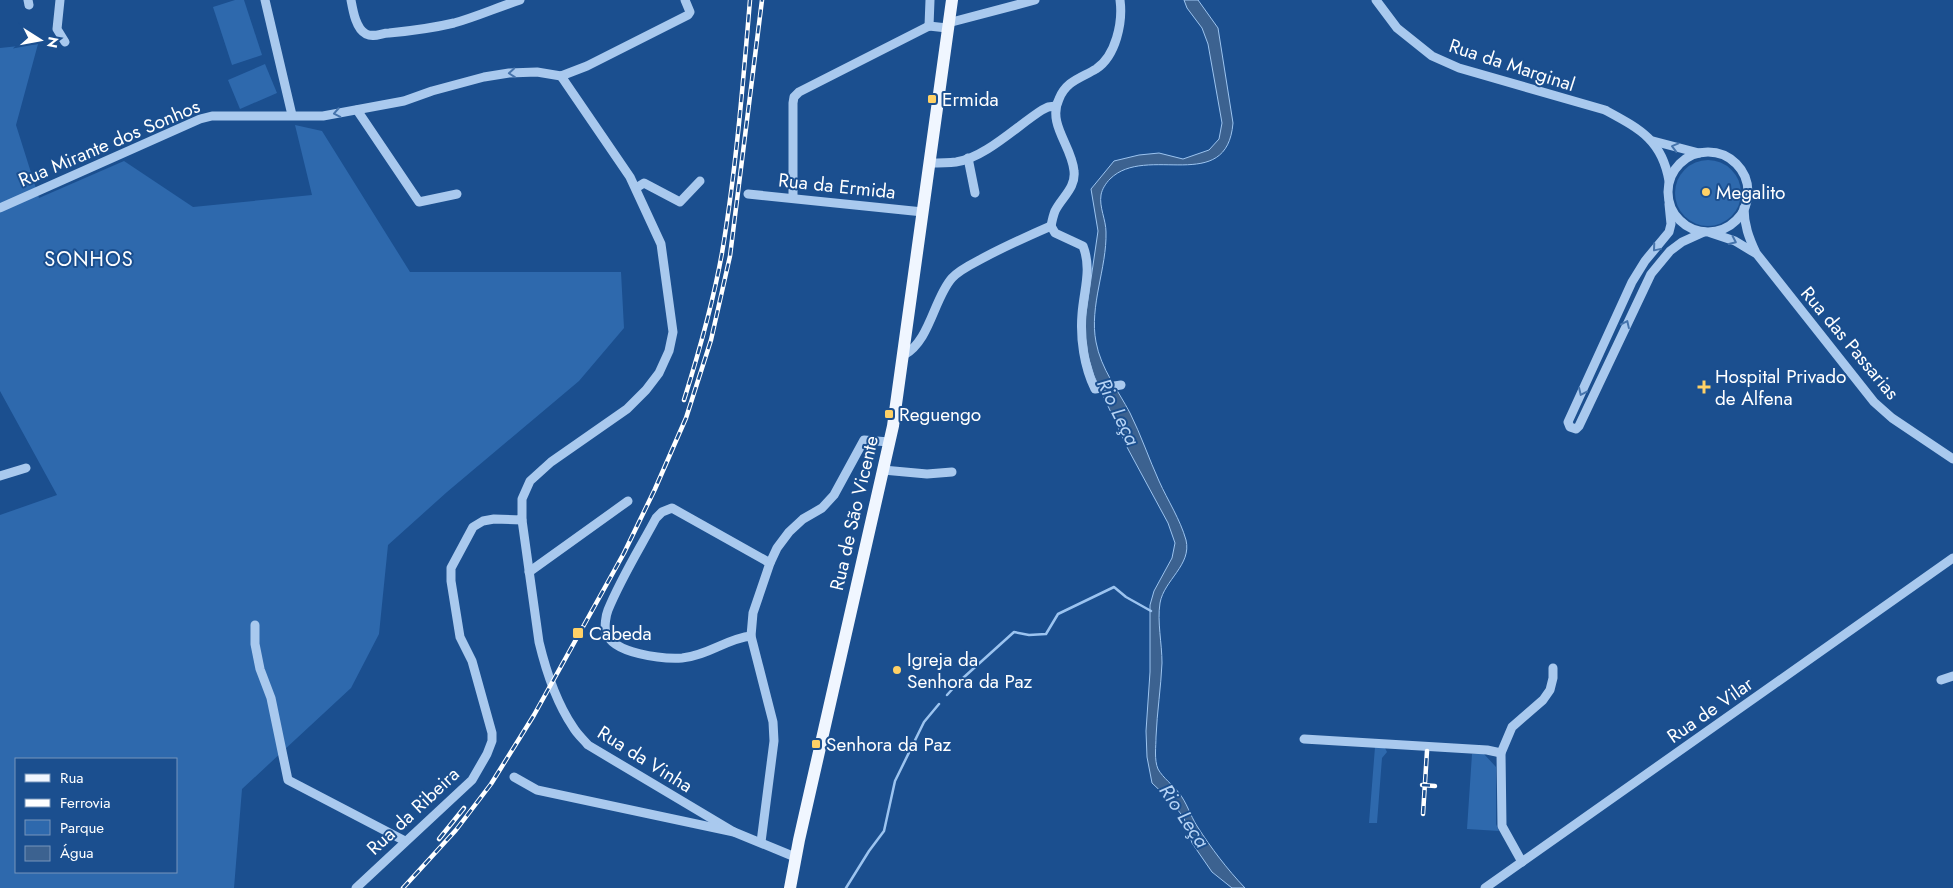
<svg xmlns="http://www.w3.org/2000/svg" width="1953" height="888" viewBox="0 0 1953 888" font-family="Jost,sans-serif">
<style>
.green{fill:#2e69ad;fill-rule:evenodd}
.water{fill:#3c6290;stroke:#9cc4f0}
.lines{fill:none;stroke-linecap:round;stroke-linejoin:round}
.stream{stroke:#9cc4f0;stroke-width:2.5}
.minor{stroke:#a9c9ee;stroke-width:9}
.major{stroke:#f0f6ff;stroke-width:12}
.rail-casing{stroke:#fff;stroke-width:4.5}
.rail{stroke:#1b4f8f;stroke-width:2.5;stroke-dasharray:8;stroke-linecap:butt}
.oneway{stroke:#4674ac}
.poi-dot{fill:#ffd166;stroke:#1b4f8f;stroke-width:2}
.labels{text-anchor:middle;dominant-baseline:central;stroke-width:4;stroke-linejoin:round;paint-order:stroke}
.street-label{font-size:19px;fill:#fff;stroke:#1b4f8f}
.poi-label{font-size:19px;fill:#fff;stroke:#1b4f8f;text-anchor:start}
.neighbourhood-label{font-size:20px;letter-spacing:1px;fill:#fff;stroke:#1b4f8f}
.water-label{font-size:20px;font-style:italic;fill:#b5d3f5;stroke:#1b4f8f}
</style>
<rect width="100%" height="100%" fill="#1b4f8f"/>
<g class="green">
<polygon points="235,0 244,0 262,55 232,65 213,7"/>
<path d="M 38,44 L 16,125 L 39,198 L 124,161 L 193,207 L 312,195 L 295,125 L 322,131 L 410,272 L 621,272 L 624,328 L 579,381 L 447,492 L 388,545 L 379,634 L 351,688 L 242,789 L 234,888 L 0,888 L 0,515 L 57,495 L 0,391 L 0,48 ZM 16,759 L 176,759 L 176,872 L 16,872 Z"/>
<polygon points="265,64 277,93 240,109 228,80"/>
<circle cx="1708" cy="193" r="33"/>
<polygon points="1375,747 1385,748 1387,752 1382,758 1377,823 1369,823"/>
<polygon points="1472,754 1484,754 1496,767 1496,824 1499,831 1467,829"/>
</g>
<path class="water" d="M 1184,0 L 1198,0 L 1218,28 L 1233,123 C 1227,196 1146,143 1110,179 C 1106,183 1102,189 1101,195 C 1099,207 1106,220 1106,232 C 1107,268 1089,306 1096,342 C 1101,369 1118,390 1130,413 C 1141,435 1149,459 1159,481 C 1168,501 1180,519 1186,540 C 1192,565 1164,580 1160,603 C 1157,622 1162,643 1162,663 C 1161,687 1157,712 1156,737 C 1156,746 1154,760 1158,769 C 1163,778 1173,785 1179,793 C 1187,803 1190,815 1197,826 C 1211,848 1227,869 1245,888 L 1232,888 L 1212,872 L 1192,843 L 1184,818 L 1171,801 L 1152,783 L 1147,757 L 1146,731 L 1150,672 L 1150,605 L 1154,591 L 1172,558 L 1175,543 L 1168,523 L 1128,449 L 1094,376 L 1088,356 L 1084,327 L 1098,231 L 1091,189 L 1114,161 L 1139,155 L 1159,153 L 1183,159 L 1209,150 L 1219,139 L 1222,123 L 1208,44 L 1202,28 L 1187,8 Z"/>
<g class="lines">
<g class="stream">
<polyline points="963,678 1014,632 1029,635 1046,634 1058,614 1114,587 1126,597 1151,611"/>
<polyline points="947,695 957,684"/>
<polyline points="846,888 869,851 884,831 895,781 924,722 939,704"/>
</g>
<g class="minor">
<polyline points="28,0 29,5"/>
<polyline points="60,0 57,29 65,42"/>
<polyline points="265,0 292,115"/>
<path d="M 351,0 C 353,11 356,29 366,34 C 374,38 381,33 389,33 C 410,31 433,28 454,23 C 476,17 498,7 520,0"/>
<path d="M 1376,0 L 1397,28 L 1432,56 L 1459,68 L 1605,110 C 1640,129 1662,140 1669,181"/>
<polyline points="948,23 1035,0"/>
<polyline points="929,26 930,0"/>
<polyline points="929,26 947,28"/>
<polyline points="357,110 419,202 457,194"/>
<polyline points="1653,141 1699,153"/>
<circle cx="1708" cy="192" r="40"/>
<polyline points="968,158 975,193"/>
<path d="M 929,163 C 938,163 947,163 956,162 C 985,158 1018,125 1042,110 L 1048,107 L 1056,106"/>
<polyline points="636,188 644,183 680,202 700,181"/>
<polyline points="748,194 923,212"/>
<polyline points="793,198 793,103 794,97 799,92 929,26"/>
<polyline points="1669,204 1671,224 1669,232 1645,261 1632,282 1568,422 1570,427 1576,429 1579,426 1651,274 1670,251 1682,242 1704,232"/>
<polyline points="0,208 200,119 212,116 323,116 404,101 432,91 484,77 509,73 537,72 561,76 587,66 688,15 690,12 685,0"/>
<path d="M 1744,208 C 1744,225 1749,238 1756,253 L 1874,402 L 1892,418 L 1953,459"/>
<path d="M 1051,226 C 1052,221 1053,216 1055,211 C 1062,197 1076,188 1074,171 C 1072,146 1047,124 1059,99 C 1066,81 1081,78 1096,69 C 1116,56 1123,22 1120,0"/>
<path d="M 1051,226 L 1055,233 L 1083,246 C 1092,269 1084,289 1082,314 C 1080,338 1084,367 1095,389 L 1121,385"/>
<polyline points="1711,233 1735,241 1755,253"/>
<path d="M 904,355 C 930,341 934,298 952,278 C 960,269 974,263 985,257 C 1006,246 1028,236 1051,226"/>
<polyline points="883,470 927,474 952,472"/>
<polyline points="0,476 26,468"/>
<path d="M 522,520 L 539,642 C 546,671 556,702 573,727 C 577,734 583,739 588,745 L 734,832"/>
<polyline points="529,572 628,501"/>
<polyline points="255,625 255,644 260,669 271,698 288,780 405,841"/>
<path d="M 751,636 C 728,638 707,656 682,658 C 663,659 612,654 606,632 C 604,627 606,615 608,610 C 621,578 640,548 656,518 L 662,512 L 672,508 L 770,563"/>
<polyline points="1941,680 1953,676"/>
<polyline points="1304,739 1487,750 1501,753"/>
<polyline points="514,777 537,790 734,832 795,857"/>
<polyline points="761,842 774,741 773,722 751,636 753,613 770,563 777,548 789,532 803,519 822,508 834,495 864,440 889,442"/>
<polyline points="1522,862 1502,826 1501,753 1512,727 1543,700 1550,690 1553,678 1553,668"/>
<polyline points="356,888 472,780 487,754 492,741 492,733 472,661 460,637 451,581 451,568 473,527 483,521 494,519 522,520 522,499 530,481 551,462 627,409 646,390 659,373 669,351 673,332 661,244 630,177 561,76"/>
<polyline points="1485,888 1953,558"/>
</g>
<polyline class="major" points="790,888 799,840 893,426 952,0"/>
<g class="rail-casing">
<g id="rail">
<path d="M 684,400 C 699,352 713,303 722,253 C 736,170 743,84 750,0"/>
<polyline points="1422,785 1435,786"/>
<polyline points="1423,814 1427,751"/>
<polyline points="439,839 464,808"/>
<polyline points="403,888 456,830 491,784 534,715 624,553 655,489 686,418 711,340 730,256 762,0"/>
</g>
</g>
<use href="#rail" class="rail"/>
</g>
<defs><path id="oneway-chevron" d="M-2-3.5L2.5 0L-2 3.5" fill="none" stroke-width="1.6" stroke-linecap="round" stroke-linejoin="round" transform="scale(1.25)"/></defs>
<g class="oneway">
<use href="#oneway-chevron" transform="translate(512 73) rotate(175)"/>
<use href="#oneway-chevron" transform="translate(337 113) rotate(169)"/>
<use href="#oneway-chevron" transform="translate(1675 147) rotate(-165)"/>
<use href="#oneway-chevron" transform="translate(1733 241) rotate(25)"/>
<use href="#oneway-chevron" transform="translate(1656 248) rotate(130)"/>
<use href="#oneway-chevron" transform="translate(1626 324) rotate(-65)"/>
<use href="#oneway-chevron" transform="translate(1582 392) rotate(115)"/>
</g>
<g class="poi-dot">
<rect x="927" y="94" width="10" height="10" rx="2.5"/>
<circle cx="1706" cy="192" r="5"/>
<path d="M1701.5 379.5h5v5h5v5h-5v5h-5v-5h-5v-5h5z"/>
<rect x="884" y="409" width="10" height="10" rx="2.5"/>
<rect x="572" y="627" width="12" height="12" rx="2.5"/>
<circle cx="897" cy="670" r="5"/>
<rect x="811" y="739" width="10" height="10" rx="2.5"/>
</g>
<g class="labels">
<g class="street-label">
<text transform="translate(1512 65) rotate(18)">Rua da Marginal</text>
<text transform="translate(109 143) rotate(-23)">Rua Mirante dos Sonhos</text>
<text transform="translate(837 186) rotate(6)">Rua da Ermida</text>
<text transform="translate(1850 343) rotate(50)">Rua das Passarias</text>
<text transform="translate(854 513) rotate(-77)">Rua de São Vicente</text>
<text transform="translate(1710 710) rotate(-35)">Rua de Vilar</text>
<text transform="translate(645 759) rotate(32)">Rua da Vinha</text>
<text transform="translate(413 811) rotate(-43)">Rua da Ribeira</text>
</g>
<g class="poi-label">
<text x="942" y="99">Ermida</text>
<text x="1716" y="192">Megalito</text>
<text x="1715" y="376">Hospital Privado<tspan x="1715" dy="22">de Alfena</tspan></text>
<text x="899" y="414">Reguengo</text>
<text x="589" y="633">Cabeda</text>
<text x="907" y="659">Igreja da<tspan x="907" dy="22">Senhora da Paz</tspan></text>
<text x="826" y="744">Senhora da Paz</text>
</g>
<g class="neighbourhood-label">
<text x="89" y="259">SONHOS</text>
</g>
<g class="water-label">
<text transform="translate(1118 412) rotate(64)">Rio Leça</text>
<text transform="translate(1184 816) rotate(56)">Rio Leça</text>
</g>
</g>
<rect x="15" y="758" width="162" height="115" fill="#1b4f8f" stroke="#7695bc"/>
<rect x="25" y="774" width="25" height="8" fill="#f0f6ff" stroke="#7695bc"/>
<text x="60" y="783" font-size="15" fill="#ffffff">Rua</text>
<rect x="25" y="799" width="25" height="8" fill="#ffffff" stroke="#7695bc"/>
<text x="60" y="808" font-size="15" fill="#ffffff">Ferrovia</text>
<rect x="25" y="820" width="25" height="15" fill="#2e69ad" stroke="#7695bc"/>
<text x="60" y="833" font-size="15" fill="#ffffff">Parque</text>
<rect x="25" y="846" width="25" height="15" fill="#3c6290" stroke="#7695bc"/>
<text x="60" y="858" font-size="15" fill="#ffffff">Água</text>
<g transform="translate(40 40) rotate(101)" stroke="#1b4f8f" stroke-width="4" paint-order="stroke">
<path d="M0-4L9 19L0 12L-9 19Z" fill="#ffffff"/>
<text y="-8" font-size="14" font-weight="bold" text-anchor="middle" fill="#ffffff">N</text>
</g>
</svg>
